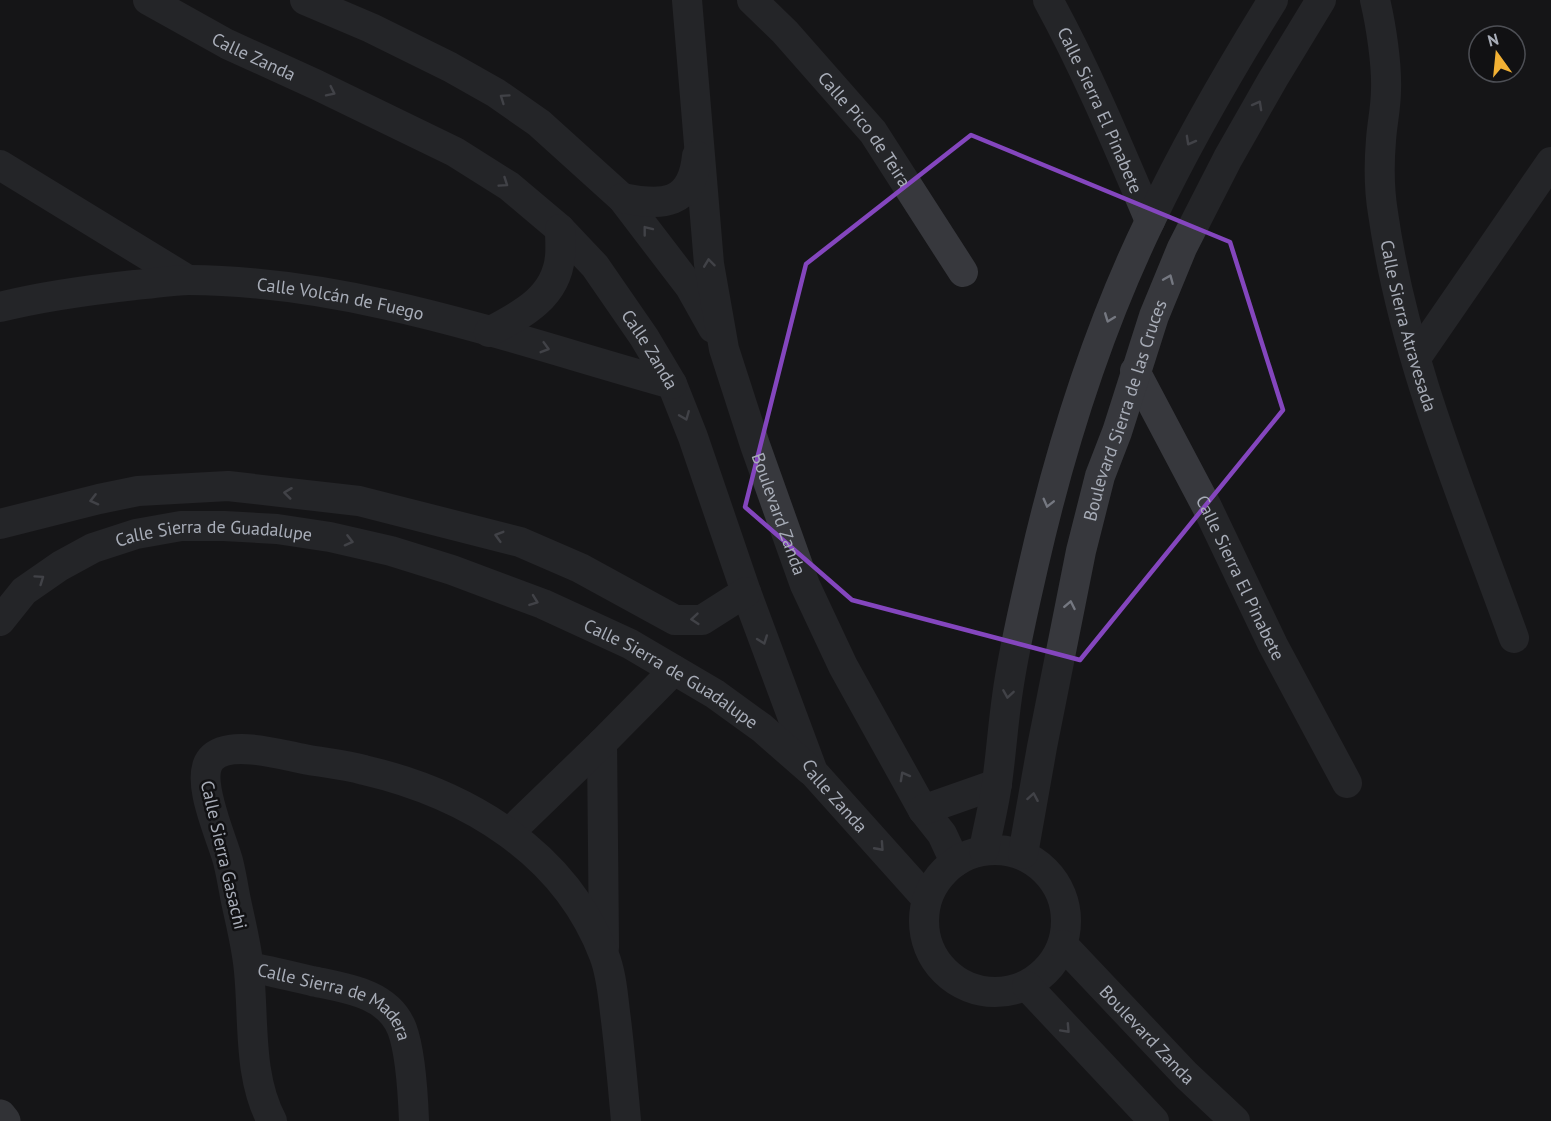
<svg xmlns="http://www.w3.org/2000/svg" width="1551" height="1121" viewBox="0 0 1551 1121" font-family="'PT Sans',sans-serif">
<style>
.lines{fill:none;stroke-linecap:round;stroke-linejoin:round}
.minor{stroke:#37383d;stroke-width:30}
.major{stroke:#53555c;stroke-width:33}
.oneway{stroke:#757881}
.marked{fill:none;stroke:#8446be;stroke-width:4.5;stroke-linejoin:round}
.labels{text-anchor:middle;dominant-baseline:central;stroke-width:5;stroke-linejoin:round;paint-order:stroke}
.street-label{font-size:18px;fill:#a8adb8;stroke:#111113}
</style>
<rect width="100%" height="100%" fill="#161618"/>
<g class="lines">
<g class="minor">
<path id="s1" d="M 148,0 L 227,44 L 317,85 L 455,152 L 509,186 L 560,229 L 595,266 L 644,337 L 672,384 L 693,437 L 746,592 L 813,772 L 926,898"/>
<polyline points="305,0 371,28 450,67 496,93 539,123 622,198 690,287 713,328"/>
<path id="s2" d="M 687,0 L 709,264 L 724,349 L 755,445 L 805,585 L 843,666 L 923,810 L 942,834 L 955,862"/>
<path id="s3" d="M 752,0 L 785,32 L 873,132 L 963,272"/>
<path id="s4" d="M 1048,0 C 1087,71 1118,146 1150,221"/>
<path id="s5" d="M 1375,0 C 1381,25 1387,65 1386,90 C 1386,107 1382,124 1381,140 C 1379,164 1379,189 1383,213 C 1404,360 1464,499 1514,638"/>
<polyline points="0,165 188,280"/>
<path d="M 622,198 C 662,206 692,206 697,156"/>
<path id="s6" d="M 0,307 C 44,296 89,290 135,285 C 152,284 171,280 189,280 C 355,281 514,340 672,384"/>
<path d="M 489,332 C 521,315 556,298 560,257 C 561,248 560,238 560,229"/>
<polyline points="1416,358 1551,162"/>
<path id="s7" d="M 1135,371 L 1207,507 L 1273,645 L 1347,783"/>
<polyline points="0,524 99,499 138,491 228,486 359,501 520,542 580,568 675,620 702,620 746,592"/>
<path id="s8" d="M 0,621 L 24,591 L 60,566 L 93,548 L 136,534 L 181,526 L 224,526 L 277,529 L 330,537 L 391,551 L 452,570 L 543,604 L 630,644 L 715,694 L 762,728 L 810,770"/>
<polyline points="602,743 604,947"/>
<polyline points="923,810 997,784"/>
<polyline points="510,832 602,743 674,670"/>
<circle cx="995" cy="921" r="71"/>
<path d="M 984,850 C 988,828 994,805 997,783 C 1001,754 1003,725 1007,697 C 1013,652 1024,607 1034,563 C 1061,445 1098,328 1151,219 C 1187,143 1229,71 1273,0"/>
<path id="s9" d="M 1023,854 L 1042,747 L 1081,551 L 1100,476 L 1117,432 L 1154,316 L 1182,248 L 1228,158 L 1273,79 L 1321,0"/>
<path id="s10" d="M 1063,945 L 1186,1075 L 1235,1121"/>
<path id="s11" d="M 249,967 C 270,971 291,976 312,981 C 345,988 388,993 402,1029 C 411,1053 413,1095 414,1121"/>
<polyline points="1027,986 1154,1121"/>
<path d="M 272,1121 C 248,1076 254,1021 249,971 C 247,946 240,921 235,896 C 233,885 231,873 228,861 C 222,838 194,779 211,759 C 229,738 285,756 309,760 C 327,763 346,765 364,770 C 467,794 565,852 604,955 C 612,975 613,998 616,1020 C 620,1053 623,1087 626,1121"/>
</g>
<polyline class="major" points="0,1116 4,1121"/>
</g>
<defs><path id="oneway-chevron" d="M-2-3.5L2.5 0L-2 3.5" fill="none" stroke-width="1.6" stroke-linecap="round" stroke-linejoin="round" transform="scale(1.5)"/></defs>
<g class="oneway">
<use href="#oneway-chevron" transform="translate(331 92) rotate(26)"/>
<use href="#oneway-chevron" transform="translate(504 98) rotate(-145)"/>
<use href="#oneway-chevron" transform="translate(1258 105) rotate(-61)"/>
<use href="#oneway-chevron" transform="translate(1190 141) rotate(119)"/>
<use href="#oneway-chevron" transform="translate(504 183) rotate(34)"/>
<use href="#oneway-chevron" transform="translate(647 230) rotate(-128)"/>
<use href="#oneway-chevron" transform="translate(709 263) rotate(-97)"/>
<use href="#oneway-chevron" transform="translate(1169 279) rotate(-67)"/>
<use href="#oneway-chevron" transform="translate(1109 318) rotate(111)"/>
<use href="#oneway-chevron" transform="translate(545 348) rotate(16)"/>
<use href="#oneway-chevron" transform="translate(685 416) rotate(68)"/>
<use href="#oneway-chevron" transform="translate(288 493) rotate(-173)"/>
<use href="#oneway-chevron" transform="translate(94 500) rotate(166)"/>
<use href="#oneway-chevron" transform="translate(1048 503) rotate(104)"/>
<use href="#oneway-chevron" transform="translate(499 536) rotate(-164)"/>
<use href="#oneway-chevron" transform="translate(349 541) rotate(14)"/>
<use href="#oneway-chevron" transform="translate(40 579) rotate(-35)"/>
<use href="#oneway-chevron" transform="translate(534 601) rotate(20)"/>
<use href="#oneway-chevron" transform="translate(1070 605) rotate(-79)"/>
<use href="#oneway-chevron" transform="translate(695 619) rotate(175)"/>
<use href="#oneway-chevron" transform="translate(763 640) rotate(70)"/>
<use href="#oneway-chevron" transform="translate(1008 694) rotate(99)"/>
<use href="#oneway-chevron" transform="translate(904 776) rotate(-119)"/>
<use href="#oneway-chevron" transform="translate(1033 797) rotate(-80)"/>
<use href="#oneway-chevron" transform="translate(880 847) rotate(48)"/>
<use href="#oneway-chevron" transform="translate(1066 1029) rotate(47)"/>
</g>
<path d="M0 0H1551V1121H0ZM 971,135 L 1230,242 L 1283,410 L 1080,660 L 852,600 L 745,507 L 806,264 Z" fill="#161618" fill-opacity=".55" fill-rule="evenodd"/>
<path class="marked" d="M 971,135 L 1230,242 L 1283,410 L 1080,660 L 852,600 L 745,507 L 806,264 Z"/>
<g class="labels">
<g class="street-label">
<text stroke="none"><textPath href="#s1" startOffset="120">Calle Zanda</textPath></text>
<text stroke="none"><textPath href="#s4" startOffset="122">Calle Sierra El Pinabete</textPath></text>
<text stroke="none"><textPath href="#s3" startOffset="172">Calle Pico de Teira</textPath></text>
<text stroke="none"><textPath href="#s6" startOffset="344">Calle Volcán de Fuego</textPath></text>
<text stroke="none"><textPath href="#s5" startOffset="330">Calle Sierra Atravesada</textPath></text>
<text stroke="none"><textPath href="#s1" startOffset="624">Calle Zanda</textPath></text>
<text stroke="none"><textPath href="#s9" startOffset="456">Boulevard Sierra de las Cruces</textPath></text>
<text stroke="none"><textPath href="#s2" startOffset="525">Boulevard Zanda</textPath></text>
<text stroke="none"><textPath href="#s8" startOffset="243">Calle Sierra de Guadalupe</textPath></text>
<text stroke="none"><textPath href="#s7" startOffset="232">Calle Sierra El Pinabete</textPath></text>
<text stroke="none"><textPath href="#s8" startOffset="730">Calle Sierra de Guadalupe</textPath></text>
<text stroke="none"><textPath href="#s1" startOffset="1110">Calle Zanda</textPath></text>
<text transform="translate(224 855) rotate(77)">Calle Sierra Gasachi</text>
<text stroke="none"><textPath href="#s11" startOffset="96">Calle Sierra de Madera</textPath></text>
<text stroke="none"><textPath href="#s10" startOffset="123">Boulevard Zanda</textPath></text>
</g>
</g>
<g transform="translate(1497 54) rotate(345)"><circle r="28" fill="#111113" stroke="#4d4f55" stroke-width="1.5"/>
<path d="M0-4.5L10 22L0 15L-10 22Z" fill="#f2b134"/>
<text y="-9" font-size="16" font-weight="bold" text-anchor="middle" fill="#a8adb8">N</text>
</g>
</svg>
